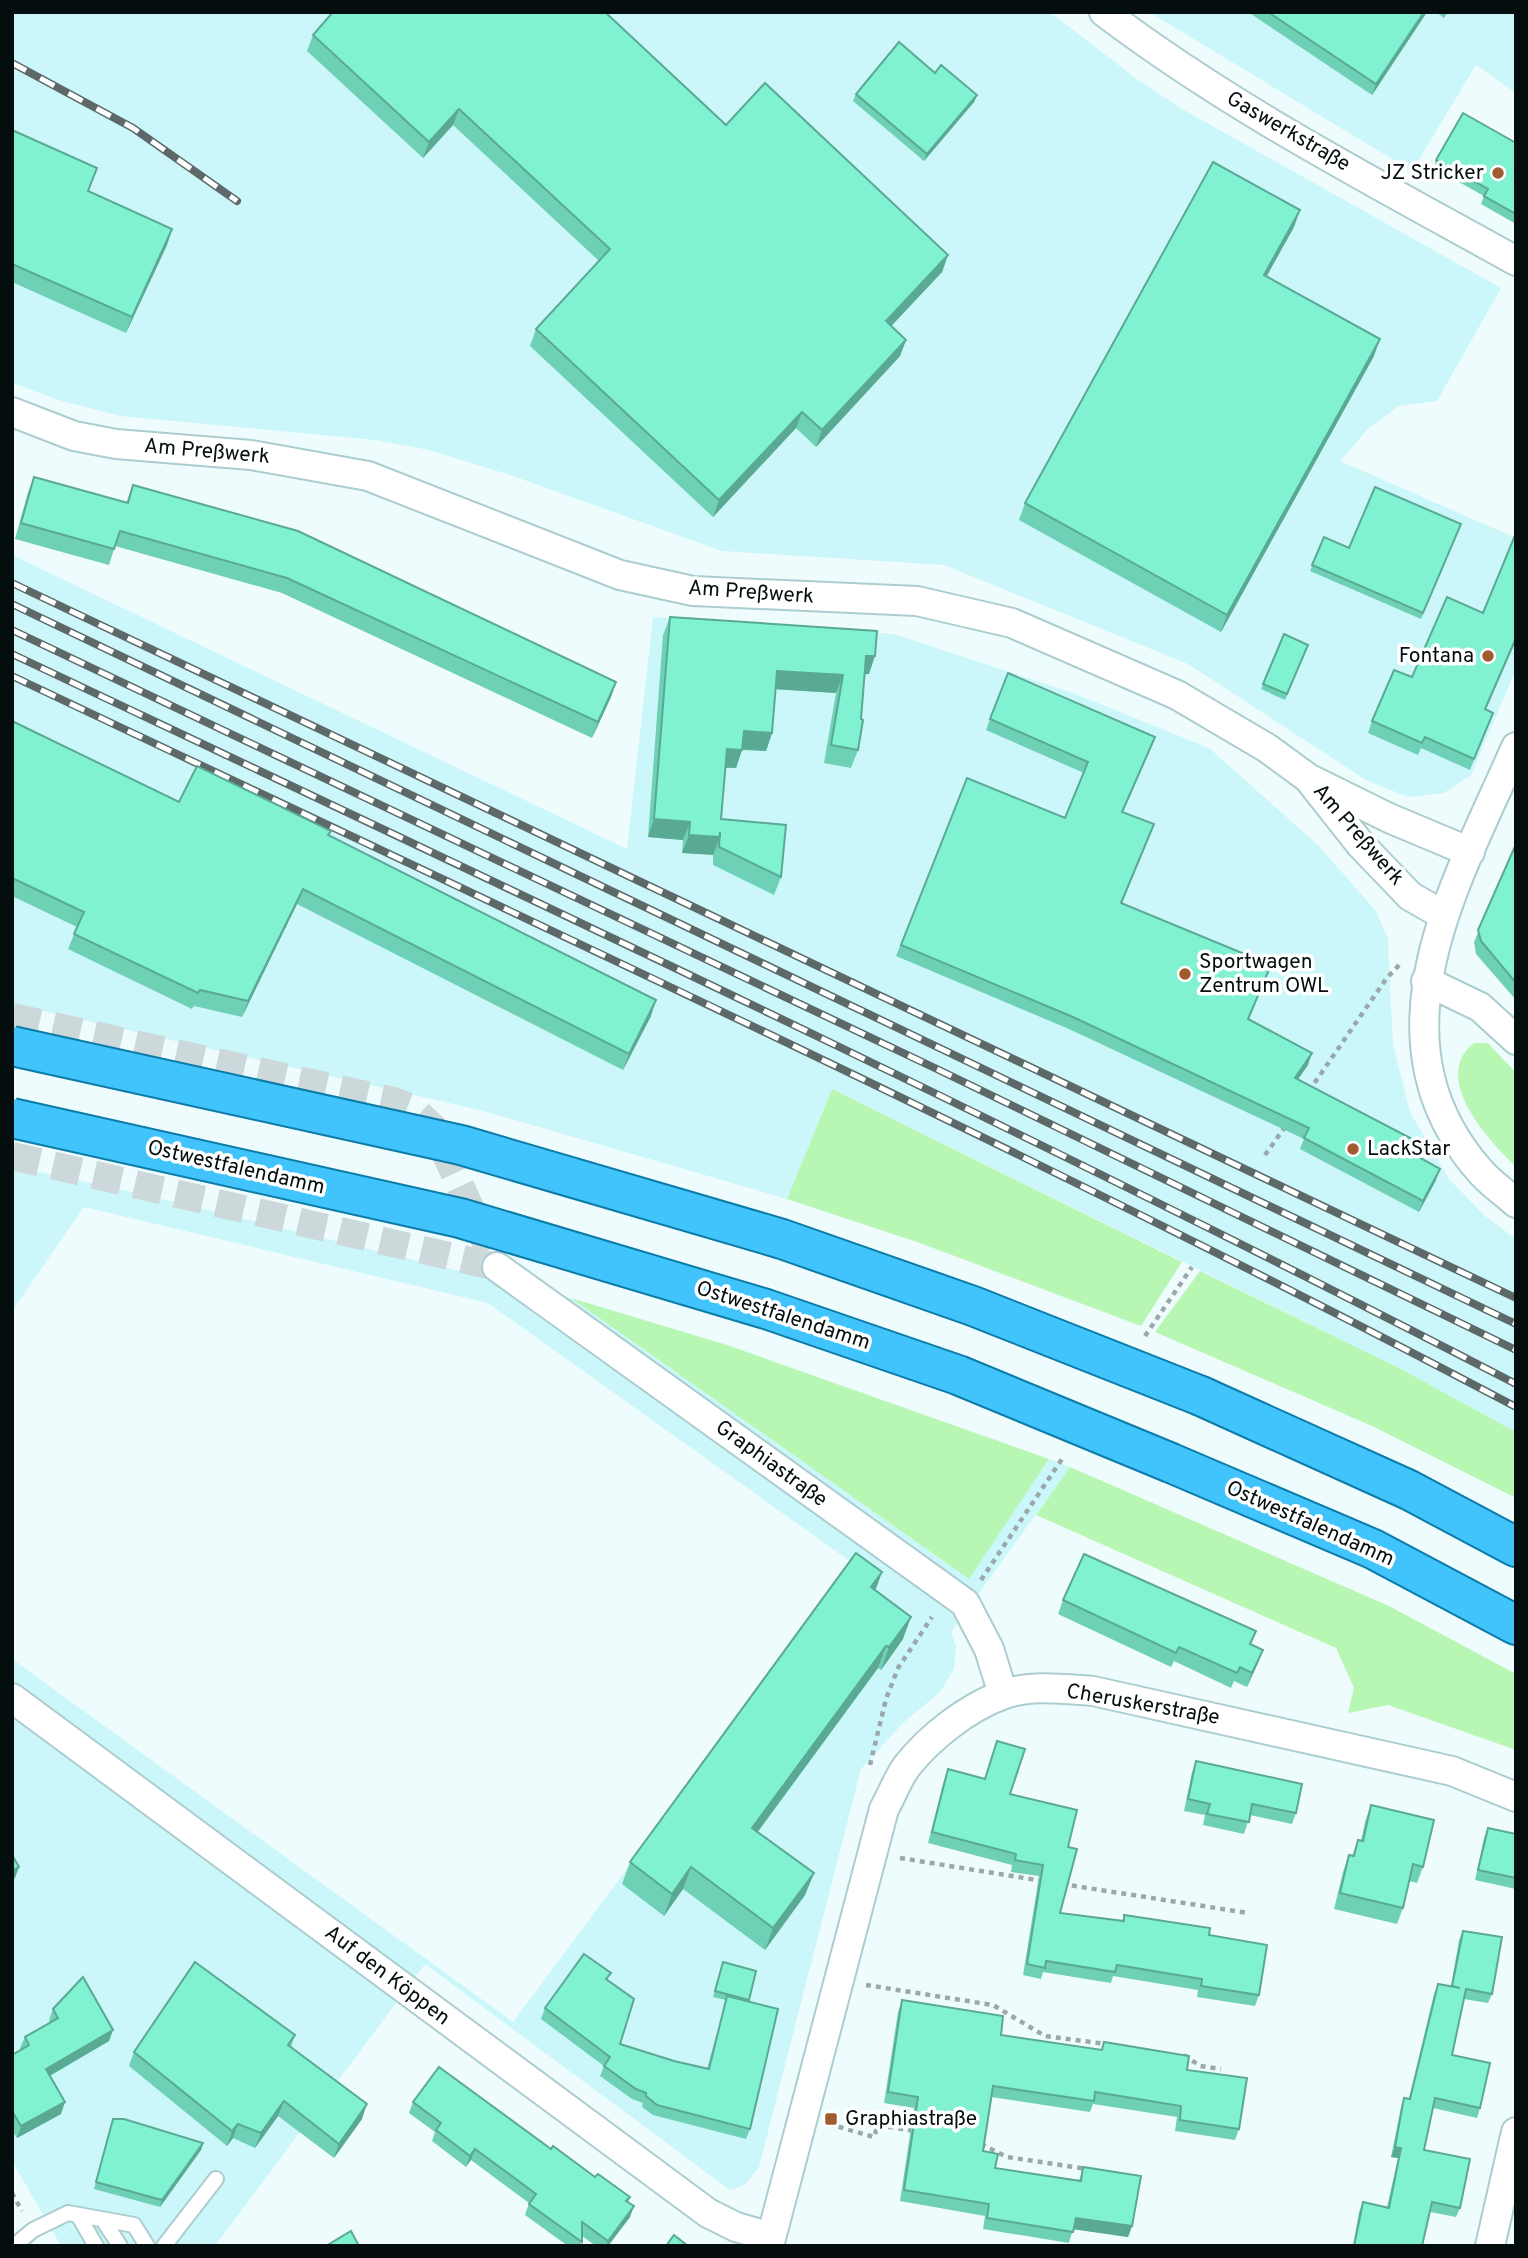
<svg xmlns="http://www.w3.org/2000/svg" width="1528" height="2258" viewBox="0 0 1528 2258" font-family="Overpass,sans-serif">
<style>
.built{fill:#cbf7fb}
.green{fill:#b7f7b3}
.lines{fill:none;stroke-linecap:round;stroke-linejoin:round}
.minor-tunnel{stroke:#ccd8d9;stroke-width:28;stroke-dasharray:28 14;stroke-linecap:butt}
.service-casing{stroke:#accdd0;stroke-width:18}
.minor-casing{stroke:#accdd0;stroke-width:32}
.trunk-casing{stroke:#0c7ba8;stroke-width:42}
.path{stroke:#9ba7a8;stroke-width:4.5;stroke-dasharray:5 5;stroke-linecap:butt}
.service{stroke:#fff;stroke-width:14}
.minor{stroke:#fff;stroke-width:28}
.trunk{stroke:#40c4fb;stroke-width:38}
.rail-casing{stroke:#5d6869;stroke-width:8}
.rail{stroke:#fff;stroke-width:5;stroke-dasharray:16;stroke-linecap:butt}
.trunk-bridge-casing{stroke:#0c7ba8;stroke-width:42;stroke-linecap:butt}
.trunk-bridge{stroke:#40c4fb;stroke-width:38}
.wall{fill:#6ed0b5}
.shaded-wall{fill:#5aa993}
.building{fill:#80f2d2;stroke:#5aa993;stroke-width:2}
.poi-dot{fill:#a05b2e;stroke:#fff;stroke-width:2.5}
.labels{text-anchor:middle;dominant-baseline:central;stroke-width:7;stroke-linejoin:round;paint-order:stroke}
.street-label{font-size:21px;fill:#040e0f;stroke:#fff}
.poi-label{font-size:21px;fill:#040e0f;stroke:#fff;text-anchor:start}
</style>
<rect width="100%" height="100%" fill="#effcfd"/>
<g class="built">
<polygon points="12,12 1050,12 1138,80 1184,110 1501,288 1437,401 1399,406 1367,430 1340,461 1516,538 1516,669 1471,775 1444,793 1408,797 1366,780 1188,664 944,565 722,551 513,476 429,450 375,440 120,416 62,401 12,383"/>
<polygon points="1149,12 1516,12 1516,93 1476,65 1412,171"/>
<polygon points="12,555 627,849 653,617 894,634 1073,693 1209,748 1318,845 1376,911 1388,939 1393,1044 1410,1112 1449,1179 1485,1216 1516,1239 1516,1432 1399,1368 832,1089 787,1199 480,1110 12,1004"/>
<polygon points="12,1166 141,1194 571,1298 968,1578 1049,1459 1070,1467 951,1632 956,1647 954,1669 940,1692 903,1723 861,1769 759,2167 745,2185 730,2190 425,1964 215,2246 61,2246 12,2161 12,1659 513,2022 854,1564 488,1303 84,1207 12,1311"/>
</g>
<g class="green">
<path d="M 1474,1043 L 1488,1043 L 1516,1073 L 1516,1167 C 1488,1140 1430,1077 1474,1043 Z"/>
<polygon points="832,1089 1182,1262 1141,1326 920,1243 787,1199"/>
<polygon points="1200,1271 1399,1368 1516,1432 1516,1498 1372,1426 1155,1332"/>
<polygon points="571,1298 727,1345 1049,1459 969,1579"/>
<polygon points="1070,1467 1389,1606 1516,1674 1516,1750 1388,1705 1348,1713 1354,1688 1336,1648 1036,1515"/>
</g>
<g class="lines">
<g class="minor-tunnel">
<polyline points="12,1017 394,1101 412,1108 434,1128 497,1267"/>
<polyline points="12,1156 497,1267"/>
</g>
<g class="service-casing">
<g id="service">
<polyline points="78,2215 96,2246"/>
<polyline points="103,2220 120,2246"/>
<polyline points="14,2246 33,2230 68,2213 134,2225 147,2246"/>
<polyline points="164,2246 216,2179"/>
</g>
</g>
<g class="minor-casing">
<g id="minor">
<path d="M 1104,12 C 1232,109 1376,183 1516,261"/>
<polyline points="12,412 74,436 116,444 251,455 368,476 620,575 693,591 917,601 1012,623 1177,695 1267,748 1308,778 1389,818 1470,852"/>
<path d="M 1516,747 C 1457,882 1363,1038 1480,1171 C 1490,1183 1504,1192 1516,1203"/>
<polyline points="1312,783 1361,845 1410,896 1443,915"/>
<polyline points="1426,981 1480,1007 1516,1040"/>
<polyline points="497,1267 965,1603 989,1649 1003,1694"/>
<polyline points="12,1698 708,2213 736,2227 771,2237"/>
<path d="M 769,2246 L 884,1809 C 892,1795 898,1778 907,1766 C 930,1737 967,1708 1002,1695 C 1030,1684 1064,1689 1093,1691 L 1452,1771 L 1516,1797"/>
<polyline points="1490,2246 1516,2132"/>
</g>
</g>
<g class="trunk-casing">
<g id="trunk">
<polyline points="1201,1396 1409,1490 1516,1547"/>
<polyline points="1171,1463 1373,1549 1516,1625"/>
</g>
</g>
<g class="path">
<polyline points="1309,1091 1386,979 1400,964"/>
<polyline points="1265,1155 1285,1127"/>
<polyline points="1145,1336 1192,1267"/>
<polyline points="981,1580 1064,1456"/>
<polyline points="870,1765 886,1699 898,1668 932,1617"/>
<polyline points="900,1858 1043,1881"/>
<polyline points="1062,1884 1248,1913"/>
<polyline points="866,1985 993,2005 1045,2036 1106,2044"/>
<polyline points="1184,2055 1200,2066 1221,2069"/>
<polyline points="829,2124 874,2137 878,2125 914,2131"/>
<polyline points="981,2144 1007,2157 1087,2169"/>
<polyline points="12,2193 22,2211"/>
</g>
<use href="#service" class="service"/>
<use href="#minor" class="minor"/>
<use href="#trunk" class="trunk"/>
<g class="rail-casing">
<g id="rail">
<polyline points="12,63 133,128 237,201"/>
<polyline points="12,583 1516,1298"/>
<polyline points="12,604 1516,1324"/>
<polyline points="12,630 939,1070 1516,1350"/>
<path d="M 12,654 C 516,892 1021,1128 1516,1384"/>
<path d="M 12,676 C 516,915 1023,1147 1516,1407"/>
</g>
</g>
<use href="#rail" class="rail"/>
<g class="trunk-bridge-casing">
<g id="trunk-bridge">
<polyline points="12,1046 461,1145 782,1239 973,1306 1201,1396"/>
<polyline points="12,1118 460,1218 766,1309 958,1375 1171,1463"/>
</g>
</g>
<use href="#trunk-bridge" class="trunk-bridge"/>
</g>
<g class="wall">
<polygon points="1248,12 1427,12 1372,95"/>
<polygon points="1436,12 1448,12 1444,18"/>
<polygon points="313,35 726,125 948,255 942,272 891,326 906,340 900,356 816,447 796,428 713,517 530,346 536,329 599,261 453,125 423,158 307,51"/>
<polygon points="935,73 977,95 974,102 924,161 853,101 856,94"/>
<polygon points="12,130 88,192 172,229 167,245 126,333 12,282"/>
<polygon points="1516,143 1516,224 1481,204 1484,196 1434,168 1436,160"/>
<polygon points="1294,227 1266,276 1374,356 1221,632 1019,520 1025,503"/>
<polygon points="34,477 126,503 133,485 611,697 592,738 282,593 115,546 109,565 15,539 28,492"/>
<polygon points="1461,524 1421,619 1310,571 1324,537 1349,548"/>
<polygon points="670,617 869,674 864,674 858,750 851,768 824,763 836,693 776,689 772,733 766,751 742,750 736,768 725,768 721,819 781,877 774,895 713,865 713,854 682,853 683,840 648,837 663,635"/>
<polygon points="1284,634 1308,645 1285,700 1261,689"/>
<polygon points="1516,640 1486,709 1489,724 1470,770 1421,748 1418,755 1368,733 1372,721 1412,677"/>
<polygon points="990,719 1151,748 1123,812 1150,835 1122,903 1267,976 1249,1019 1308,1065 1298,1079 1409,1152 1436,1180 1419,1212 1300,1149 1304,1139 1069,1029 896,956 967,778 1065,818 1084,773 986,730"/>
<polygon points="12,721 179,802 329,835 651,1016 623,1070 297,904 242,1017 194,1006 192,1009 68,949 77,927 12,896"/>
<polygon points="1516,844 1516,1000 1476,954 1474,942"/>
<polygon points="882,1572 875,1590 903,1639 881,1670 878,1668 758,1832 814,1873 805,1895 765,1950 683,1889 664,1916 622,1884 630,1862"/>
<polygon points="1063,1600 1251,1645 1263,1650 1257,1665 1247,1687 1234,1681 1231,1688 1174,1661 1171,1667 1058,1614"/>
<polygon points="1196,1761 1296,1813 1292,1824 1250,1815 1244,1834 1203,1825 1205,1815 1184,1811 1192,1772"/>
<polygon points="948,1769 1010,1794 1068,1847 1060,1913 1122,1921 1124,1915 1209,1935 1259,1995 1255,2006 1197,1997 1198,1990 1113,1976 1111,1983 1043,1972 1041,1979 1023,1975 1039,1876 1011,1872 1012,1865 928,1843 944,1780"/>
<polygon points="1371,1805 1423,1867 1417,1883 1409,1881 1403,1908 1397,1924 1334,1909 1343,1872 1349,1855 1352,1856 1358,1840 1361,1841 1365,1822"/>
<polygon points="1488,1828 1516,1834 1516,1889 1475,1880 1484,1838"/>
<polygon points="1463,1931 1492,1994 1488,2003 1464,1999 1452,2055 1480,2108 1477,2118 1433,2108 1424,2150 1460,2208 1456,2217 1430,2212 1422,2246 1353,2246 1359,2212 1363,2202 1387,2207 1398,2158 1391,2157 1401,2107 1404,2098 1409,2098 1434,1994 1438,1984 1451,1986 1459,1940"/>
<polygon points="723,1962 756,1971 749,2001 750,2129 746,2139 653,2115 642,2107 643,2103 632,2099 600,2076 604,2066 541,2019 545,2008 608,1981 620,2044 674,2061 707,2069 726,2000 713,1997"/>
<polygon points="902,2000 1001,2035 1101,2050 1104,2042 1187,2070 1239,2129 1235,2140 1175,2131 1177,2117 1093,2104 1090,2112 991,2097 983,2151 995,2168 1079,2181 1083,2167 1132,2226 1128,2237 1073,2229 1069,2243 983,2229 985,2216 900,2201 914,2108 884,2103 898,2012"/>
<polygon points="53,2009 113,2030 109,2041 50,2076 61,2114 17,2138 12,2130 12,2055 21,2050 20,2048 25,2037 50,2023 49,2020"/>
<polygon points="295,2035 291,2047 362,2119 334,2158 278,2116 255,2148 233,2138 227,2146 129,2066 134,2052"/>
<polygon points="413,2102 551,2149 595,2177 630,2197 628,2203 630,2217 608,2246 596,2246 582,2236 581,2246 568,2246 525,2215 529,2203 471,2160 466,2167 432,2141 435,2132 409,2113"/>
<polygon points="113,2119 203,2143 201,2150 160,2207 94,2189"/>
</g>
<g class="shaded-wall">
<polygon points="1424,12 1427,12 1372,95 1376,84"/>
<polygon points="977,95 974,102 924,161 927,154"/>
<polygon points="459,109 453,125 423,158 429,142"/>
<polygon points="1300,210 1294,227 1258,292 1264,275"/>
<polygon points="172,229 167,245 126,333 132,317"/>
<polygon points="948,255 942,272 880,338 886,321"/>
<polygon points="1380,339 1374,356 1221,632 1227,615"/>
<polygon points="906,340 900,356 816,447 822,430"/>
<polygon points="802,412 796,428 713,517 719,500"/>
<polygon points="1516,638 1516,640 1481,720 1485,709"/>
<polygon points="866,656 875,656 869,674 859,674"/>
<polygon points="777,671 843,675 836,693 771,689"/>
<polygon points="616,682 611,697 592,738 598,722"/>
<polygon points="744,731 772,733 766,751 737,749"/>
<polygon points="727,749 742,750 736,768 721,767"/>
<polygon points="654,819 690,822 683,840 648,837"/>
<polygon points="689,835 720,837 713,855 682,853"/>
<polygon points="303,889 297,904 242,1017 248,1001"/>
<polygon points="656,1000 651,1016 623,1070 629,1054"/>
<polygon points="1312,1053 1308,1065 1291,1089 1295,1078"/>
<polygon points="1440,1169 1436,1180 1419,1212 1423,1201"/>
<polygon points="882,1572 874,1594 871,1587"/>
<polygon points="911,1617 903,1639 881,1670 889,1647"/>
<polygon points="886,1646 878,1668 744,1850 752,1828"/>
<polygon points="1263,1650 1257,1665 1247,1687 1252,1673"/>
<polygon points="19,1867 15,1878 12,1880 12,1871"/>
<polygon points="691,1867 683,1889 664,1916 672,1894"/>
<polygon points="814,1873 805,1895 765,1950 773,1928"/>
<polygon points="113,2030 109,2041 42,2080 46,2069"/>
<polygon points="284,2101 278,2116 255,2148 261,2133"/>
<polygon points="65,2102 61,2114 17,2138 21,2126"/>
<polygon points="367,2104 362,2119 334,2158 339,2144"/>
<polygon points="238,2124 233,2138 227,2146 232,2131"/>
<polygon points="203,2143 201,2150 160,2207 162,2200"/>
<polygon points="1395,2147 1401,2148 1398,2158 1391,2157"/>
<polygon points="475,2149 471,2160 466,2167 470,2156"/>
<polygon points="634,2206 630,2217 608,2246 606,2246 608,2241"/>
<polygon points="1076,2218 1132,2226 1128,2237 1072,2229"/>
</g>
<g class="building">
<polygon points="333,12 605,12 726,125 765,83 948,255 886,321 906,340 822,430 802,412 719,500 536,329 610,249 459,109 429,142 313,35"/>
<polygon points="1268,12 1424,12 1376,84"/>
<polygon points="899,42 935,73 941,65 977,95 927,154 856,94"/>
<polygon points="1463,113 1516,143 1516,214 1484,196 1488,189 1436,160"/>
<polygon points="12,130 97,168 88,191 172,229 132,317 12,264"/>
<polygon points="1213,162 1300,210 1264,275 1380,339 1227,615 1025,503"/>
<polygon points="34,477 128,503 133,485 298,531 616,682 598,722 287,578 120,531 114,549 21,523"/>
<polygon points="1375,487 1461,524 1423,613 1312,565 1324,537 1349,548"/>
<polygon points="1516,533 1516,638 1485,709 1493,713 1474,759 1425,737 1422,743 1372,721 1394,670 1412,677 1447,597 1483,613"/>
<polygon points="670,617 877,631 875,656 866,656 861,719 863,720 858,750 831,745 843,675 777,671 772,733 744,731 742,750 727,749 721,819 786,825 781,877 719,847 720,832 720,837 689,835 690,822 654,819"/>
<polygon points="1284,634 1308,645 1287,694 1263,684"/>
<polygon points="1008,673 1155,737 1122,812 1154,824 1121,903 1271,965 1248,1019 1312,1053 1295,1078 1414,1140 1408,1151 1440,1169 1423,1201 1304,1138 1309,1128 1073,1017 901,945 967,778 1065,818 1088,762 990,719"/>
<polygon points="12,721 179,802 197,766 331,831 328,835 656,1000 629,1054 303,889 248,1001 200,990 198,993 74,934 84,912 12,878"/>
<polygon points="1516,844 1516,983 1481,941 1478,930"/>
<polygon points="856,1553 882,1572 871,1587 911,1617 889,1647 886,1646 752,1828 814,1873 773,1928 691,1867 672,1894 630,1862"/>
<polygon points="1084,1554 1256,1631 1250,1644 1263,1650 1252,1673 1240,1667 1237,1673 1179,1647 1176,1653 1063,1600"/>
<polygon points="997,1741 1025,1749 1010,1794 1077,1810 1068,1847 1077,1849 1060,1913 1124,1921 1124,1915 1210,1928 1209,1935 1267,1945 1259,1995 1201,1986 1202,1979 1117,1965 1115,1972 1046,1961 1045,1968 1027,1964 1043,1865 1015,1860 1016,1854 932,1832 948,1769 985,1779"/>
<polygon points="1196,1761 1302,1784 1296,1813 1252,1804 1249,1822 1207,1814 1210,1804 1188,1799"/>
<polygon points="1371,1805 1434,1820 1423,1867 1413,1864 1403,1908 1340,1893 1349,1855 1354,1856 1358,1840 1363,1841"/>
<polygon points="1488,1828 1516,1834 1516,1878 1478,1870"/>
<polygon points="12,1855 19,1867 12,1871"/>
<polygon points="1463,1931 1502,1937 1492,1994 1466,1989 1452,2055 1490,2063 1480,2108 1435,2098 1424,2150 1470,2159 1460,2208 1432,2202 1422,2246 1354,2246 1363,2202 1389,2208 1401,2148 1395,2147 1404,2098 1410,2099 1438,1984 1460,1988 1452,1986"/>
<polygon points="584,1954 611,1973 606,1979 634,1999 620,2044 674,2061 709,2069 727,1996 778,2009 750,2129 657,2105 646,2096 646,2093 636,2089 604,2066 610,2057 545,2008"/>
<polygon points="195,1962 295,2035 288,2045 367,2104 339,2144 284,2101 261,2133 238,2124 232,2131 134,2052"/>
<polygon points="723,1962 756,1971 749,2000 715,1991"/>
<polygon points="83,1977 113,2030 46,2069 65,2102 21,2126 12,2111 12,2055 29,2045 25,2037 58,2018 53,2009"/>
<polygon points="902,2000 1003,2016 1001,2035 1102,2050 1104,2042 1189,2056 1187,2070 1247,2078 1239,2129 1180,2120 1181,2106 1095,2092 1094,2101 993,2086 983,2151 998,2154 995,2168 1081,2181 1083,2167 1141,2176 1132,2226 1076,2218 1073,2232 987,2218 989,2204 904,2190 918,2097 888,2092"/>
<polygon points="439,2067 551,2149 553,2146 595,2177 598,2174 630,2197 626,2201 634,2206 608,2241 582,2222 582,2242 529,2204 536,2194 475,2149 470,2156 436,2130 441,2123 413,2102"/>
<polygon points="113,2119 124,2119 203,2143 162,2200 96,2182"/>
<polygon points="351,2231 359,2246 326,2246"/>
<polygon points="674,2235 688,2246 666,2246"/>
</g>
<g class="poi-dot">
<circle cx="1498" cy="173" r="7"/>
<circle cx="1488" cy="656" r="7"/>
<circle cx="1185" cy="974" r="7"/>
<circle cx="1353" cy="1149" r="7"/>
<rect x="824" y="2112" width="14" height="14" rx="3.5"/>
</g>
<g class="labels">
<g class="street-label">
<text transform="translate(1288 132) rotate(30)">Gaswerkstraße</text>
<text transform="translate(207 452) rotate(5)">Am Preßwerk</text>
<text transform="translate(751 593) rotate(4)">Am Preßwerk</text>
<text transform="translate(1358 835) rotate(49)">Am Preßwerk</text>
<text transform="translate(236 1168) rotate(13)">Ostwestfalendamm</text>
<text transform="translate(783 1316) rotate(18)">Ostwestfalendamm</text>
<text transform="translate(771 1464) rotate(36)">Graphiastraße</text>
<text transform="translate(1310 1524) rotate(24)">Ostwestfalendamm</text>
<text transform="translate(1143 1705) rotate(10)">Cheruskerstraße</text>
<text transform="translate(387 1976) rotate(37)">Auf den Köppen</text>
</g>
<g class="poi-label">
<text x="1484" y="173" text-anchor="end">JZ Stricker</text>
<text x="1474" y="656" text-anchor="end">Fontana</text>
<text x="1199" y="962">Sportwagen<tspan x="1199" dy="24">Zentrum OWL</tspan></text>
<text x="1367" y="1149">LackStar</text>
<text x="845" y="2119">Graphiastraße</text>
</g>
</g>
<rect width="1528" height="2258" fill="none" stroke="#040e0f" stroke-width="28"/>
</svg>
